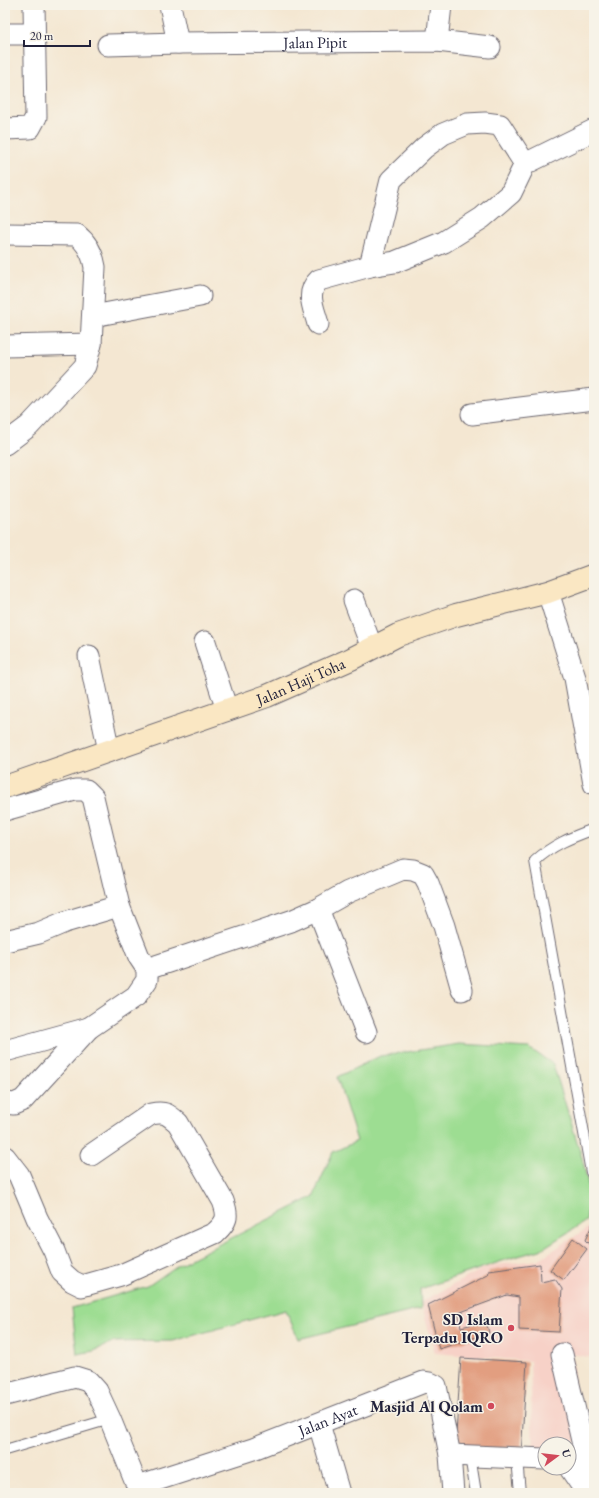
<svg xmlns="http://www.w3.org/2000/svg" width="599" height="1498" viewBox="0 0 599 1498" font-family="'EB Garamond',serif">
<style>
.built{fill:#f7d1c7}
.green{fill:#9ddd92;stroke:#608066}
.building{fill:#e29e80}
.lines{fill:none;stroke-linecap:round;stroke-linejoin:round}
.lane-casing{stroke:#6c6770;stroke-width:12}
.street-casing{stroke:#6c6770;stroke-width:23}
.secondary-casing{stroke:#6c6770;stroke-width:24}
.lane{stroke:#fff;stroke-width:10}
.street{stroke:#fff;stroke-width:21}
.secondary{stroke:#fae7c3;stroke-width:22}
.poi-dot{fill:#d1495b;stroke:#f7f3e8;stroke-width:1.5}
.labels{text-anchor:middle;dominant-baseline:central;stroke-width:3;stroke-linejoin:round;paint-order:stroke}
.street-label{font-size:16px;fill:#22223b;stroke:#f7f3e8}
.poi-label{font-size:16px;font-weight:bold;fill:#22223b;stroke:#f7f3e8;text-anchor:end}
</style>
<rect width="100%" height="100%" fill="#f7f3e8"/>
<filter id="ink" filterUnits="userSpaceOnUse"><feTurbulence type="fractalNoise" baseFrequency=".025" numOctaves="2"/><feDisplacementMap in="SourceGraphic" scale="8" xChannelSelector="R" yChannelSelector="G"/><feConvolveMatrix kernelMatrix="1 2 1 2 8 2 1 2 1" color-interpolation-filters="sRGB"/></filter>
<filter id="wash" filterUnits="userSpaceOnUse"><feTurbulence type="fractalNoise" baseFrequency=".012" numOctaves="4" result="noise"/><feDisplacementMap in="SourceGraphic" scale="16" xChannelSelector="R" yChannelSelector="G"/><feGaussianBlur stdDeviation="0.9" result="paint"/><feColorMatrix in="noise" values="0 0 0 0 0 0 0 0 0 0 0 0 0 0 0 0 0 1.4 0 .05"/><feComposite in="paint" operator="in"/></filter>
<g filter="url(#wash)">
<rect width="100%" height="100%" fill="#f4e7d2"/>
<polygon class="built" points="594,1221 594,1358 572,1354 577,1442 567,1444 545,1444 545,1449 533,1452 530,1361 435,1353 421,1302 488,1266 538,1260 591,1226"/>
<polygon class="green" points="459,1044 529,1048 553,1064 583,1161 590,1194 586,1221 540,1250 511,1258 420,1289 421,1309 298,1339 286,1310 173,1341 113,1342 94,1351 77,1354 72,1308 148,1286 178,1265 313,1197 333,1152 357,1141 337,1077 380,1056"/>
<g id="blocks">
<g class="building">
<polygon points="594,1221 594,1249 585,1240"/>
<polygon points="573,1238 587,1249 564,1280 550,1270"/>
<polygon points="540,1264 541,1282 555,1279 562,1289 559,1332 519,1330 519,1297 507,1295 458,1313 461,1327 486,1321 489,1333 439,1349 428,1305 488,1275 489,1271"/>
<polygon points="461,1358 527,1362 521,1455 455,1450"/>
</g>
</g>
</g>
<g filter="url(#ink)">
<use href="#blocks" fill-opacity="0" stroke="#6c6770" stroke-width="1"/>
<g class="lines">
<g class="lane-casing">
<g id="lane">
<path d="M 594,829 C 572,837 552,845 535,861 L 591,1172 L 594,1177"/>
<polyline points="5,1450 110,1419"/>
<polyline points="470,1456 476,1493"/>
<polyline points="517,1458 520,1493"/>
</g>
</g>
<g class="street-casing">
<g id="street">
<path id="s1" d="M 170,5 L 178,43 L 437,41 L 490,47"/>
<polyline points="5,34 34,34"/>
<polyline points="437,41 441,5"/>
<polyline points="108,45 178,43"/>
<polyline points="5,129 30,128 36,117 34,5"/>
<path d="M 5,234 L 77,235 C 87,243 93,255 95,267 L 91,344 L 85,366 L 29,426 L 5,444"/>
<polyline points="370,266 391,180 424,148 443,134 467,124 485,123 500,125 525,164"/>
<polyline points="93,316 200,296"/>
<path d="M 318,324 C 314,308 305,293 319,280 L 370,266 L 395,262 L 444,242 L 482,218 L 511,193 L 525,164 L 594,130"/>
<polyline points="5,346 91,344"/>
<polyline points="472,414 594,399"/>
<polyline points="548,592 575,678 594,784"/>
<polyline points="354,600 372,648"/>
<polyline points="205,642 227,710"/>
<polyline points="89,656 109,751"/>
<polyline points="5,810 75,790 86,790 93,797 119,906 139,957 147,969 147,980 136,996 89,1028 23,1100 14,1104 5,1103"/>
<polyline points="318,909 366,1032"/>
<polyline points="5,941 39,933 65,922 119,906"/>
<polyline points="147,969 291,921 318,909 348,892 403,869 413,870 423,874 428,883 444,926 462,990"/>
<polyline points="5,1051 89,1028"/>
<path d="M 5,1157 L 19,1175 L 37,1218 L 54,1251 L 62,1272 L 72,1281 L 82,1286 L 121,1275 L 215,1233 C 227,1222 229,1217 223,1201 L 178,1123 C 168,1114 165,1111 151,1114 L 91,1155"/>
<polyline points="562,1354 594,1493"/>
<polyline points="5,1395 75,1377 88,1381 97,1391 110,1419 140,1493"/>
<polyline points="319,1424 339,1493"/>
<polyline points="450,1455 545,1459"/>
<polyline points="569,1467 587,1493"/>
<path id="s2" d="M 138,1486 L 253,1449 L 424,1382 L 430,1383 L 436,1386 L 450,1455 L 453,1493"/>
</g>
</g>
<g class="secondary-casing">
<g id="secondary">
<path id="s3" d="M 5,787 L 267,696 L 351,659 L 398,635 L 456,615 L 548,592 L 594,575"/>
</g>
</g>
<use href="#lane" class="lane"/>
<use href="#street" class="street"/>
<use href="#secondary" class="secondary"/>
</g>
</g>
<g class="poi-dot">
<circle cx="511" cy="1328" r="4"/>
<circle cx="491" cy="1406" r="4"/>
</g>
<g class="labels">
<g class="street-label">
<text stroke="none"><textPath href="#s1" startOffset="176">Jalan Pipit</textPath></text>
<text stroke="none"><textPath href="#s3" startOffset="314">Jalan Haji Toha</textPath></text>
<text stroke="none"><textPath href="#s2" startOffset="201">Jalan Ayat</textPath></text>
</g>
<g class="poi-label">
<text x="503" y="1319">SD Islam<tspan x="503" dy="18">Terpadu IQRO</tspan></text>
<text x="483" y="1406">Masjid Al Qolam</text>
</g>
</g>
<rect width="599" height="1498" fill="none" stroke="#f7f3e8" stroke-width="20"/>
<g transform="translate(557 1456) rotate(75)"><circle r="19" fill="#f7f3e8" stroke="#a29fa3"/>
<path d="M0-3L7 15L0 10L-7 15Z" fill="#d1495b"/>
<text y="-6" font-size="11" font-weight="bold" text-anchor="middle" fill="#22223b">U</text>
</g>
<path d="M24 40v6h66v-6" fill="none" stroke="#22223b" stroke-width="2"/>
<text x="30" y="40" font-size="12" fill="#22223b" stroke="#f7f3e8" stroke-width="3" paint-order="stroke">20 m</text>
</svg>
